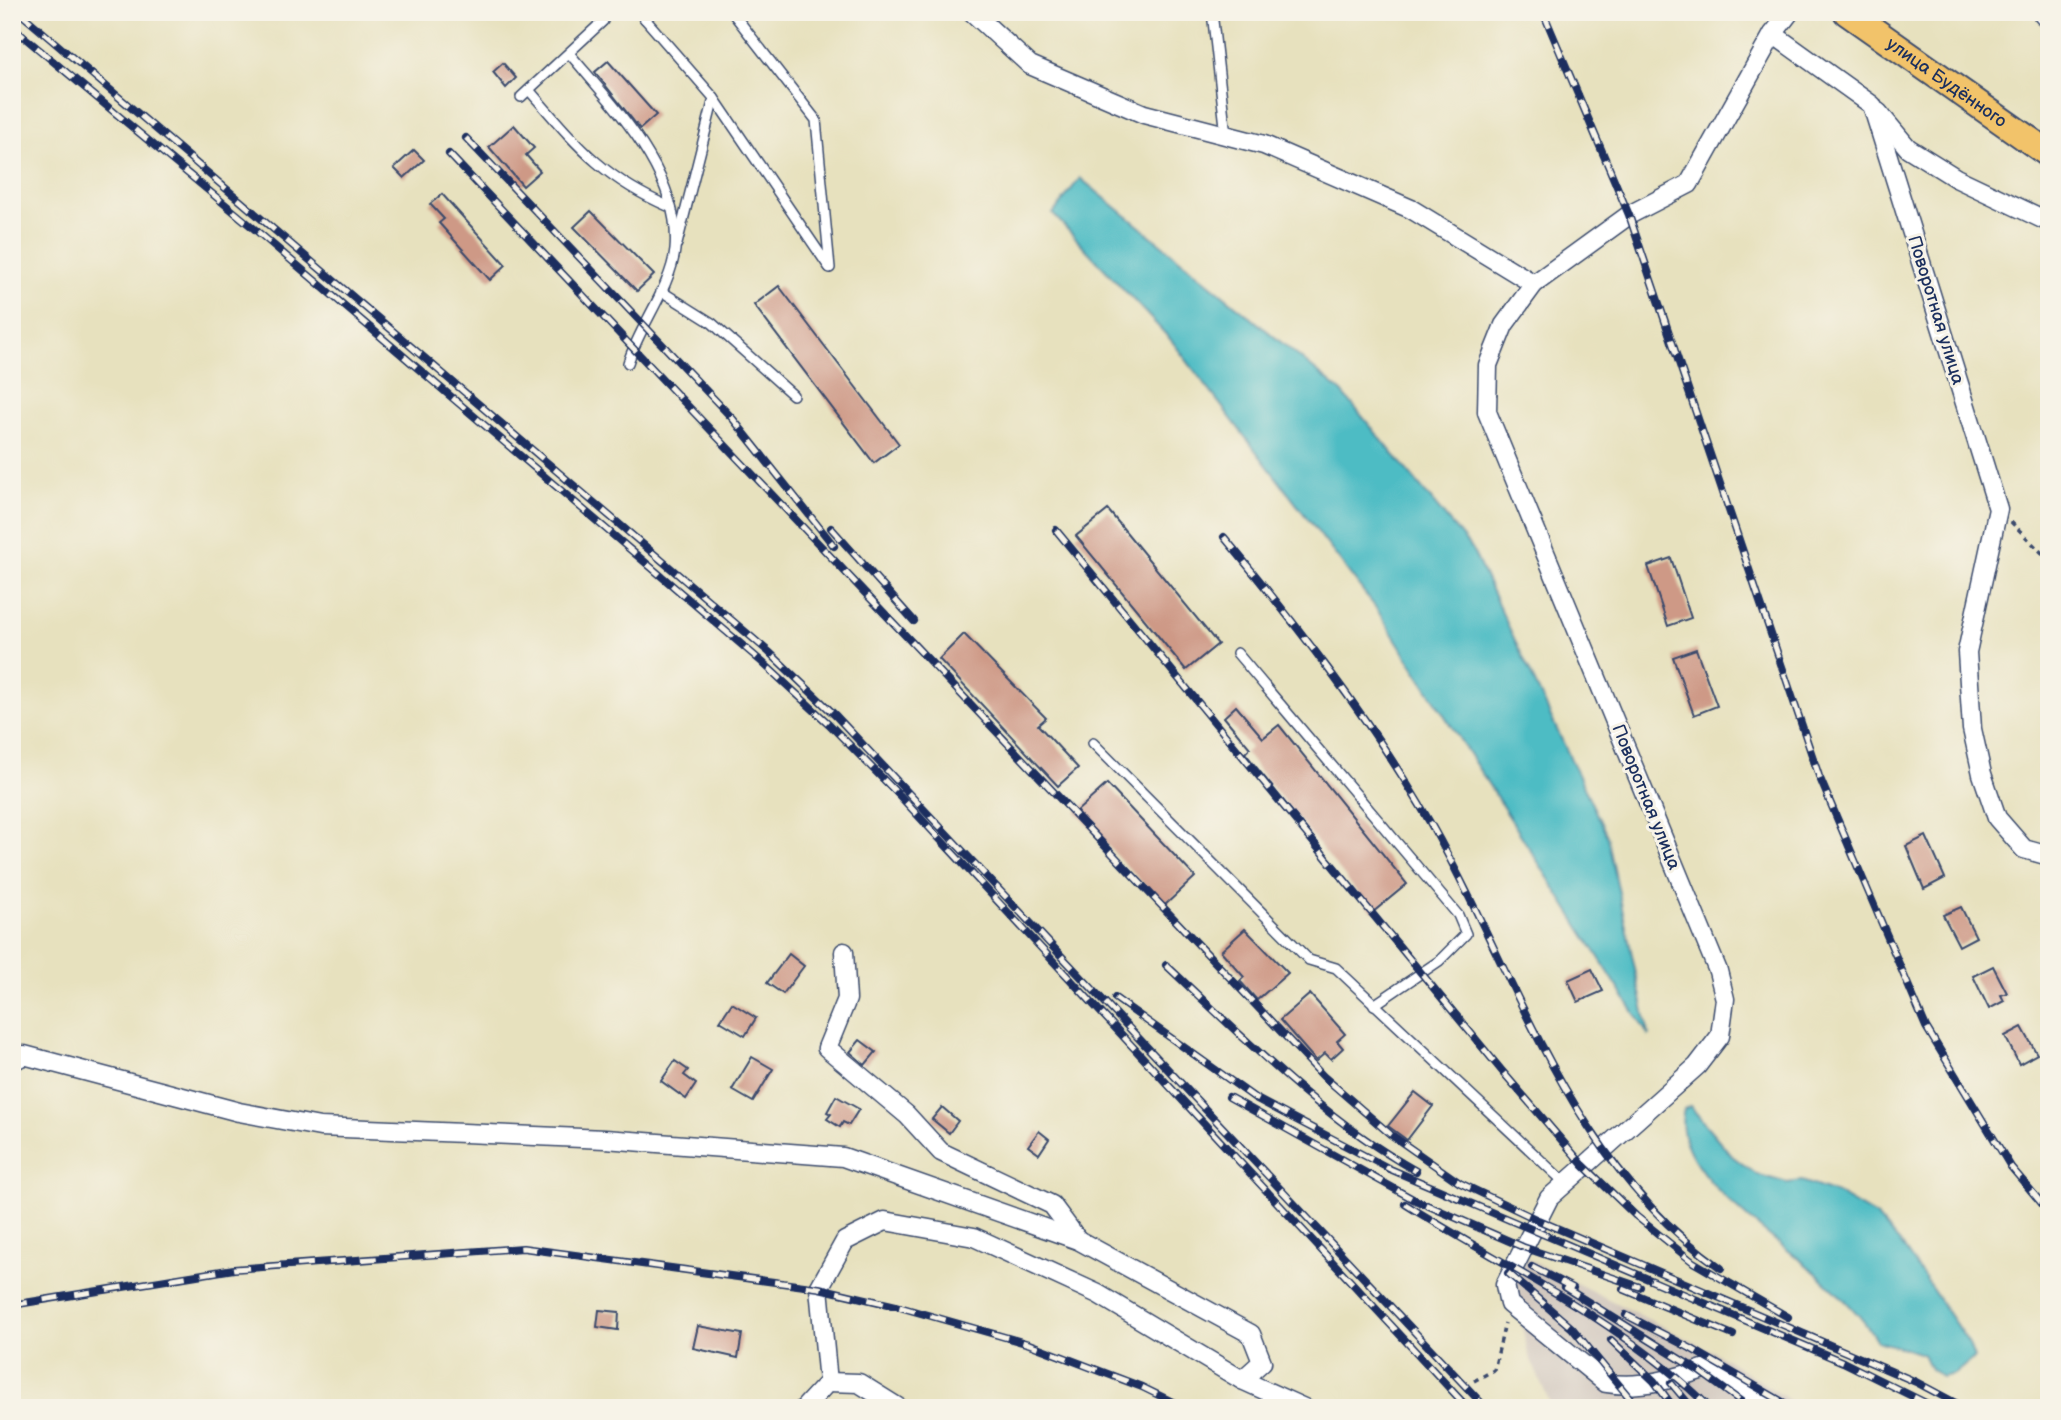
<svg xmlns="http://www.w3.org/2000/svg" width="2061" height="1420" viewBox="0 0 2061 1420" font-family="'Balsamiq Sans',sans-serif">
<style>
.industrial{fill:#cdc2b9}
.water{fill:#4dbcc4;stroke:#347691;stroke-width:2}
.building{fill:#ce9986}
.lines{fill:none;stroke-linecap:round;stroke-linejoin:round}
.service-casing{stroke:#3a4a6c;stroke-width:12}
.minor-casing{stroke:#3a4a6c;stroke-width:21}
.primary-casing{stroke:#3a4a6c;stroke-width:30}
.path{stroke:#3a4a6c;stroke-width:3.5;stroke-dasharray:5 5;stroke-linecap:butt}
.service{stroke:#fff;stroke-width:9}
.minor{stroke:#fff;stroke-width:18}
.primary{stroke:#f2c36a;stroke-width:26}
.rail-casing{stroke:#1b2f5e;stroke-width:8}
.rail{stroke:#f7f3e8;stroke-width:5;stroke-dasharray:16;stroke-linecap:butt}
.labels{text-anchor:middle;dominant-baseline:central;stroke-width:6;stroke-linejoin:round;paint-order:stroke}
.street-label{font-size:18px;fill:#1b2f5e;stroke:#f7f3e8}
</style>
<rect width="100%" height="100%" fill="#f7f3e8"/>
<filter id="ink" filterUnits="userSpaceOnUse"><feTurbulence type="fractalNoise" baseFrequency=".0143" numOctaves="2"/><feDisplacementMap in="SourceGraphic" scale="14" xChannelSelector="R" yChannelSelector="G"/><feConvolveMatrix kernelMatrix="1 2 1 2 8 2 1 2 1" color-interpolation-filters="sRGB"/></filter>
<filter id="wash" filterUnits="userSpaceOnUse"><feTurbulence type="fractalNoise" baseFrequency=".00686" numOctaves="4" result="noise"/><feDisplacementMap in="SourceGraphic" scale="28" xChannelSelector="R" yChannelSelector="G"/><feGaussianBlur stdDeviation="1.57" result="paint"/><feColorMatrix in="noise" values="0 0 0 0 0 0 0 0 0 0 0 0 0 0 0 0 0 1.4 0 .05"/><feComposite in="paint" operator="in"/></filter>
<g filter="url(#wash)">
<rect width="100%" height="100%" fill="#e7e1be"/>
<polygon class="industrial" points="1526,1258 1716,1353 1802,1408 1552,1408 1528,1353 1513,1286"/>
<g class="water">
<polygon points="1080,178 1342,392 1472,549 1607,836 1649,1036 1376,608 1171,340 1053,214"/>
<path d="M 1690,1106 L 1732,1156 L 1756,1174 L 1787,1183 L 1802,1181 L 1838,1194 L 1877,1217 L 1905,1249 L 1969,1344 L 1974,1358 L 1954,1374 L 1942,1377 L 1930,1369 L 1923,1354 L 1877,1341 C 1862,1315 1839,1294 1816,1273 C 1777,1238 1667,1170 1684,1109 Z"/>
</g>
<g id="blocks">
<g class="building">
<polygon points="608,61 656,115 640,129 595,72"/>
<polygon points="503,63 516,78 506,88 493,72"/>
<polygon points="514,125 534,148 526,155 540,171 523,186 489,147"/>
<polygon points="414,150 424,160 404,178 394,168"/>
<polygon points="442,194 506,265 490,280 439,223 444,219 430,204"/>
<polygon points="591,211 654,275 637,291 574,227"/>
<polygon points="779,286 899,444 874,463 754,305"/>
<polygon points="1108,510 1218,644 1186,670 1076,536"/>
<polygon points="1671,558 1691,618 1668,626 1648,566"/>
<polygon points="964,634 1046,718 1038,725 1078,768 1058,786 939,659"/>
<polygon points="1696,649 1717,706 1694,715 1673,657"/>
<polygon points="1236,706 1263,738 1279,725 1407,884 1373,912 1245,753 1250,748 1224,717"/>
<polygon points="1107,784 1195,877 1164,906 1076,812"/>
<polygon points="1926,836 1945,878 1924,889 1906,846"/>
<polygon points="1961,907 1976,937 1959,946 1943,915"/>
<polygon points="1245,929 1288,973 1257,1000 1240,981 1244,977 1221,951"/>
<polygon points="789,954 804,966 783,994 767,983"/>
<polygon points="1993,966 2007,993 2001,995 2004,1001 1989,1009 1973,976"/>
<polygon points="1592,969 1603,991 1578,1002 1568,980"/>
<polygon points="1310,994 1345,1034 1337,1041 1343,1048 1331,1059 1325,1053 1316,1061 1280,1020"/>
<polygon points="732,1003 756,1018 745,1036 720,1021"/>
<polygon points="2022,1027 2037,1054 2019,1064 2005,1036"/>
<polygon points="860,1040 876,1052 865,1065 850,1052"/>
<polygon points="752,1057 773,1069 753,1102 732,1090"/>
<polygon points="675,1061 688,1070 684,1075 696,1084 686,1099 661,1081"/>
<polygon points="1415,1092 1433,1106 1407,1140 1388,1126"/>
<polygon points="836,1096 859,1109 849,1125 843,1122 840,1127 827,1119 831,1114 827,1112"/>
<polygon points="942,1107 958,1121 949,1133 932,1119"/>
<polygon points="1039,1131 1049,1139 1039,1154 1028,1146"/>
<polygon points="599,1310 619,1312 618,1330 597,1327"/>
<polygon points="698,1326 742,1334 738,1358 693,1348"/>
</g>
</g>
</g>
<g filter="url(#ink)">
<use href="#blocks" fill-opacity="0" stroke="#3a4a6c" stroke-width="2"/>
<g class="lines">
<g class="service-casing">
<g id="service">
<polyline points="639,12 714,98 677,244"/>
<polyline points="732,12 816,120 830,268"/>
<polyline points="1212,12 1226,135"/>
<polyline points="2035,12 2049,29"/>
<polyline points="645,19 653,12"/>
<path d="M 569,53 C 613,106 682,174 675,250 C 671,287 639,327 628,363"/>
<path d="M 529,90 C 576,144 602,178 670,207"/>
<polyline points="521,97 603,21 602,12"/>
<polyline points="714,98 829,267"/>
<polyline points="661,291 712,323 793,395"/>
<polyline points="1237,653 1458,915 1466,934 1439,961 1374,1005"/>
<polyline points="1093,743 1309,960 1336,968 1565,1183"/>
</g>
</g>
<g class="minor-casing">
<g id="minor">
<polyline points="972,12 1030,65 1144,114 1264,145 1411,209 1534,284"/>
<polyline points="1773,34 1872,105 1998,509 1967,652 1972,729 1982,774 1997,818 2024,849 2049,856"/>
<polyline points="1878,112 1908,148 1956,178 2049,222"/>
<polyline points="844,952 847,999 827,1048 907,1115 941,1152 1052,1205 1078,1240"/>
<polyline points="12,1062 24,1055 239,1112 320,1127 605,1139 843,1157 1078,1240 1251,1334 1262,1362 1242,1380 1098,1294 974,1237 885,1221 845,1241 819,1288 828,1382"/>
<polyline points="1242,1380 1304,1408"/>
<polyline points="828,1382 859,1383 899,1408"/>
<polyline points="804,1408 828,1382"/>
<path d="M 1773,1408 L 1709,1367 C 1678,1378 1640,1389 1606,1383 L 1509,1304 L 1505,1285 L 1549,1198 L 1697,1066 L 1720,1036 L 1725,999 L 1718,971 L 1487,412 L 1488,365 L 1504,325 L 1534,284 L 1629,215 L 1689,184 L 1773,34 L 1790,12"/>
</g>
</g>
<g class="primary-casing">
<g id="primary">
<path id="s1" d="M 1847,12 L 2049,154"/>
</g>
</g>
<g class="path">
<polyline points="2011,522 2049,560"/>
<polyline points="1474,1381 1494,1370 1505,1323"/>
</g>
<use href="#service" class="service"/>
<use href="#minor" class="minor"/>
<use href="#primary" class="primary"/>
<g class="rail-casing">
<g id="rail">
<polyline points="19,12 769,652 836,716 1486,1408"/>
<polyline points="1543,12 1629,215 1819,776 1926,1027 2011,1167 2049,1212"/>
<polyline points="12,27 251,226 762,662 829,724 900,796 1468,1408"/>
<polyline points="466,138 733,419 834,546"/>
<polyline points="449,154 1323,1076 1390,1134 1460,1183 1538,1220 1916,1382 1965,1408"/>
<polyline points="831,528 914,621"/>
<polyline points="1056,530 1502,1071 1583,1165 1636,1216 1693,1262 1788,1317"/>
<path d="M 1224,537 C 1295,623 1364,711 1421,807 C 1515,965 1563,1158 1721,1268"/>
<path d="M 1166,965 C 1244,1038 1323,1119 1416,1171"/>
<polyline points="1115,998 1255,1098 1390,1169 1843,1362 1936,1408"/>
<polyline points="1229,1097 1413,1199 1523,1247 1640,1287"/>
<path d="M 1405,1204 C 1505,1267 1626,1323 1710,1408"/>
<polyline points="1532,1267 1573,1288"/>
<polyline points="1508,1273 1572,1328 1638,1408"/>
<polyline points="1564,1287 1699,1371 1750,1408"/>
<polyline points="1623,1289 1733,1335"/>
<polyline points="12,1305 234,1269 523,1248 819,1288 896,1306 1029,1344 1142,1387 1185,1408"/>
<polyline points="1626,1315 1690,1348 1793,1408"/>
<polyline points="1611,1340 1654,1381 1674,1408"/>
<polyline points="1671,1383 1692,1408"/>
</g>
</g>
<use href="#rail" class="rail"/>
</g>
</g>
<g class="labels">
<g class="street-label">
<text stroke="none"><textPath href="#s1" startOffset="122">улица Будённого</textPath></text>
<text transform="translate(1936 310) rotate(73)">Поворотная улица</text>
<text transform="translate(1646 797) rotate(68)">Поворотная улица</text>
</g>
</g>
<rect width="2061" height="1420" fill="none" stroke="#f7f3e8" stroke-width="42"/>
</svg>
